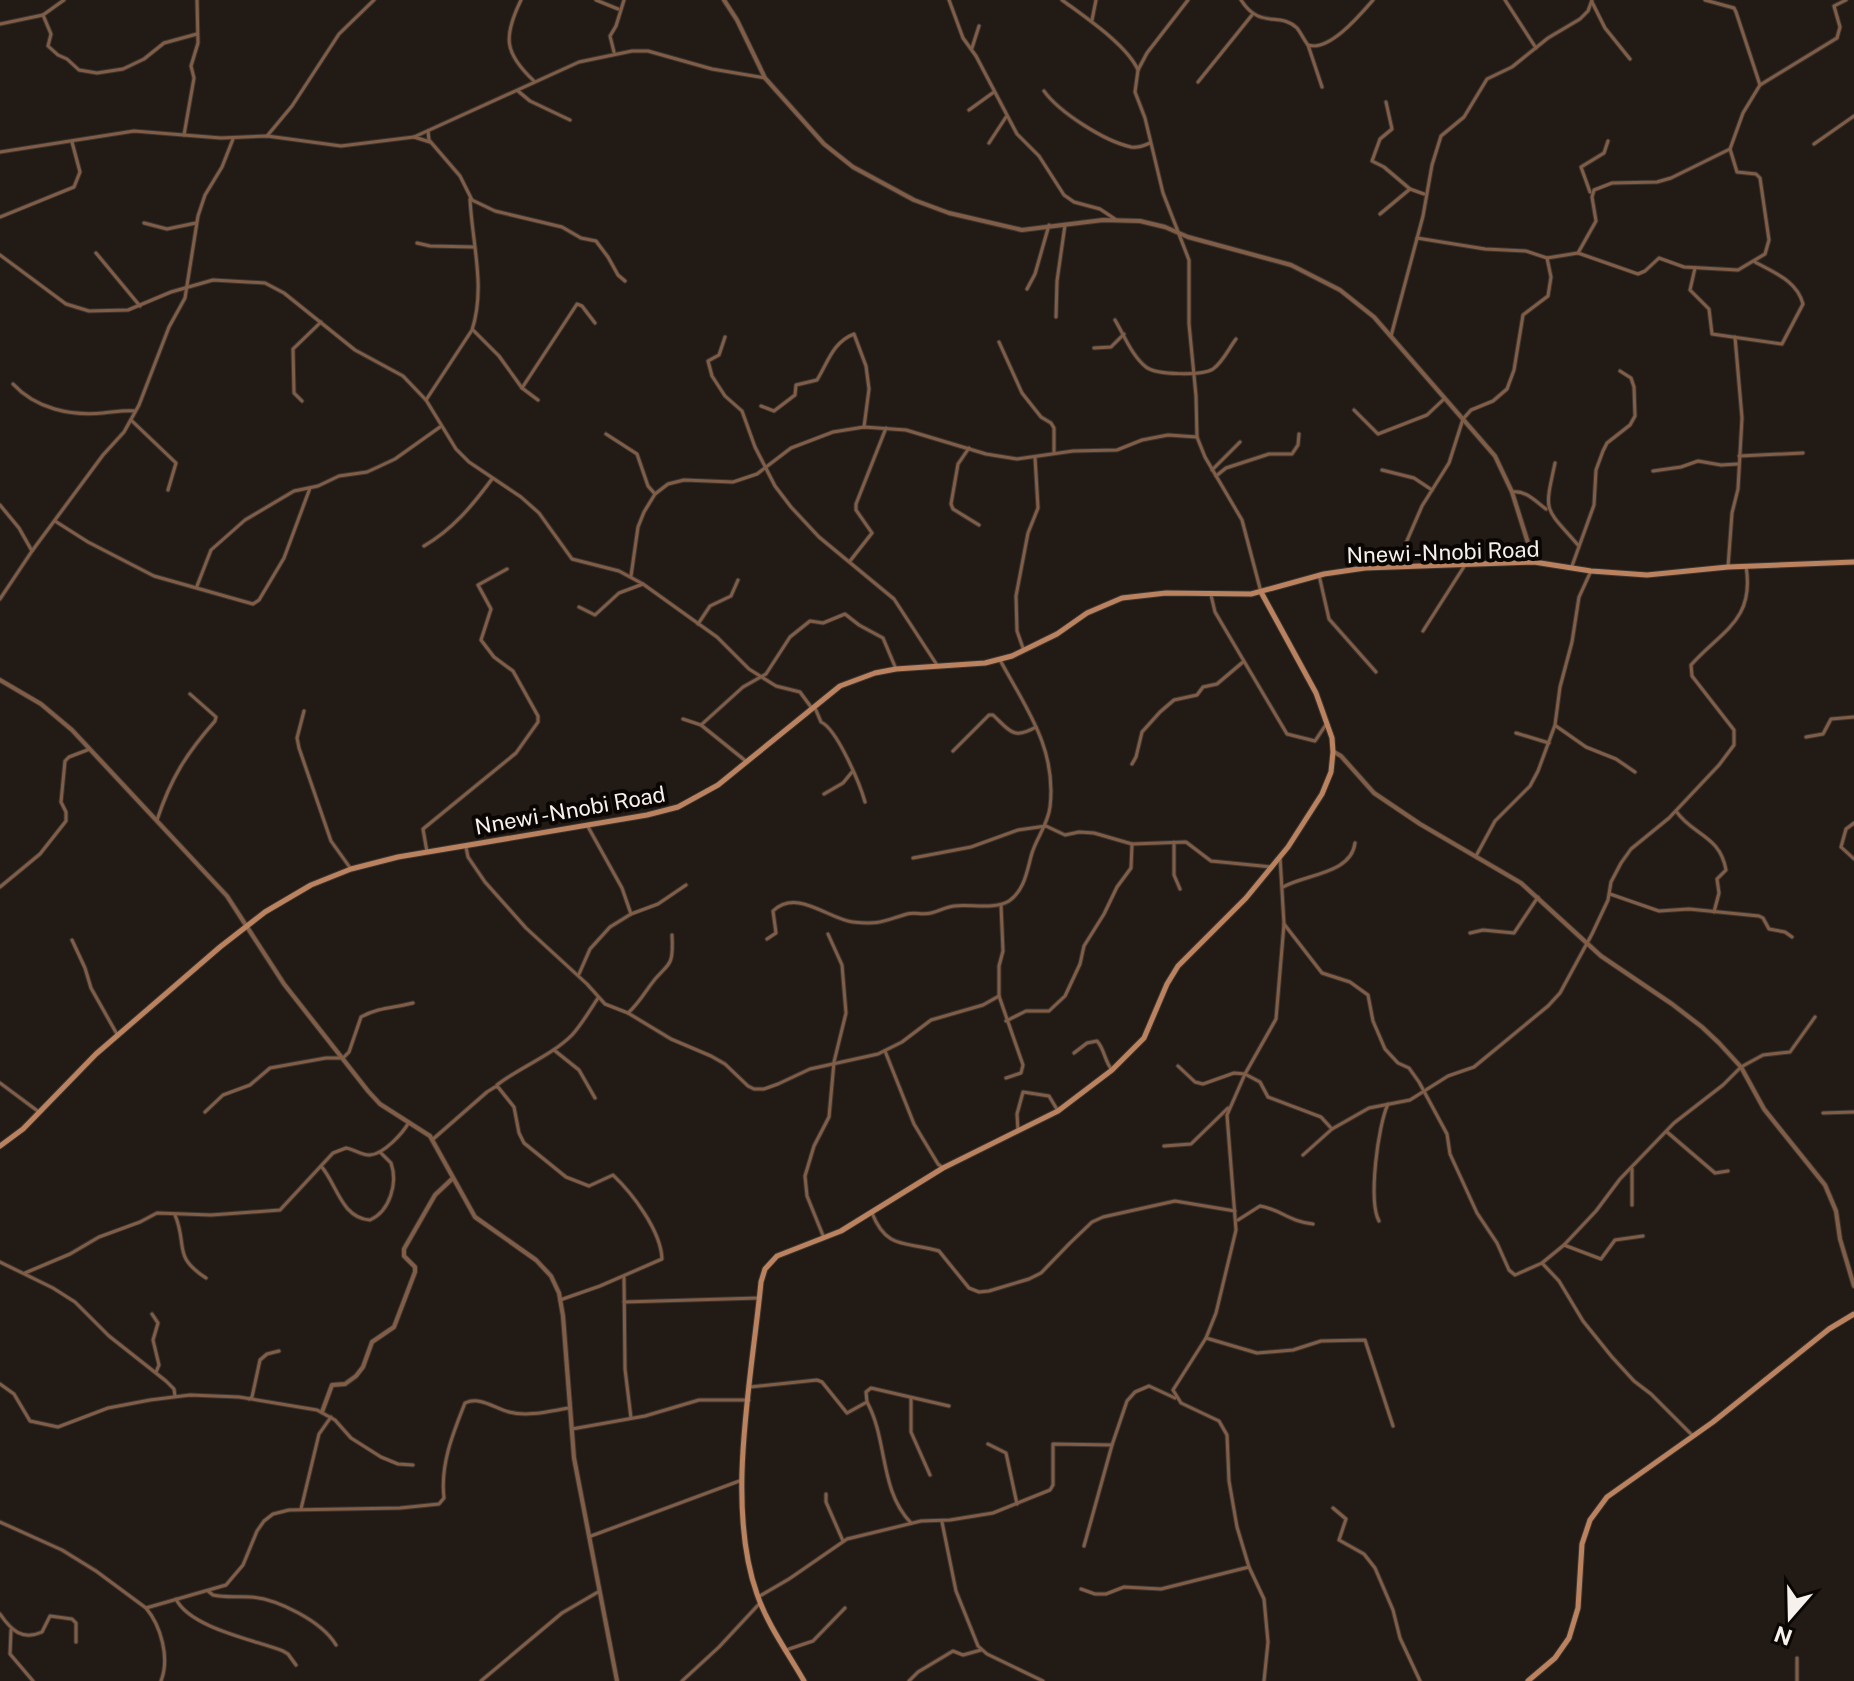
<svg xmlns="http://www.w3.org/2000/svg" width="1854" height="1681" viewBox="0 0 1854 1681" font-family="'Public Sans',sans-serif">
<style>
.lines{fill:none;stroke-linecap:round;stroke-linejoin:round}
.minor-casing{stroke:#3c342f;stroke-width:5}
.tertiary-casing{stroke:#3c342f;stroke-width:6}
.secondary-casing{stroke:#3c342f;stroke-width:7}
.minor{stroke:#805d47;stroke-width:3}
.tertiary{stroke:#805d47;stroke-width:4}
.secondary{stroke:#ba825f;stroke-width:5}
.labels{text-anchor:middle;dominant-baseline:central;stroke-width:8;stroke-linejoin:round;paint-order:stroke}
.street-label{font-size:22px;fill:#f7f1ee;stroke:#090604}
</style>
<rect width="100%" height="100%" fill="#221a15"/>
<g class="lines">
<g class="minor-casing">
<g id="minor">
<path d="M 521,0 C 503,37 504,53 534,81"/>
<polyline points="596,0 618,9"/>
<polyline points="949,0 963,38 976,56 1017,134 1039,156 1064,195 1074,202 1100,209 1115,219"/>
<path d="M 1062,0 C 1085,17 1127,45 1138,70"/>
<polyline points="1188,0 1147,53 1138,70 1135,92 1145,118 1163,193 1189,260 1189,324 1196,396 1197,437 1205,457 1242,520 1261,592"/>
<path d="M 1241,0 C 1260,30 1279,11 1297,28 C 1301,33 1304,40 1308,45 C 1329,52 1360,15 1373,0"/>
<polyline points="1505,0 1536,48"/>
<polyline points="1705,0 1734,8 1736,12 1760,85"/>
<polyline points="1592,2 1605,28 1630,59"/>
<polyline points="43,15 51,34 48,46 58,55 67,59 79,70 97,73 123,69 144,59 164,43 197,34"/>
<polyline points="1092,20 1096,0"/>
<polyline points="0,24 43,15 64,0"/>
<polyline points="1308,45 1322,87"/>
<polyline points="972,48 979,26"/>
<polyline points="614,52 610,36 616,26 624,0"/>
<polyline points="1198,82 1252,15"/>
<polyline points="518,91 530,101 570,120"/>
<path d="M 1044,91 C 1059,112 1104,141 1131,147 C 1138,148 1143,146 1150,143"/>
<polyline points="1386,102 1392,129 1380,139 1372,161 1384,167 1410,189 1424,194"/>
<polyline points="969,110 994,92"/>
<polyline points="428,131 429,140 460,176 472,200 495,211 562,227 581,238 596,241 608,257 618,275 625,281"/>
<polyline points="184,135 194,78 191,66 198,43 197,0"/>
<polyline points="267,136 292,106 339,34 374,0"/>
<polyline points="414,137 430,142"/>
<polyline points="989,143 1006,117"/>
<polyline points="1814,144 1854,116"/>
<polyline points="0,152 134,131 221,138 267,136 341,146 414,137 579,62 632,51 648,51 712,69 765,78"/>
<polyline points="1590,192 1581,167 1604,153 1608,141"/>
<polyline points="1380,214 1410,189"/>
<polyline points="0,217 74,187 80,172 72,142"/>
<polyline points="144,223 167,229 196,223"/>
<polyline points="1417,238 1485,249 1526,251 1547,258 1578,253 1638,274 1645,271 1659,258 1684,267 1738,270 1765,254 1769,240 1760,178 1756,174 1737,172 1730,149"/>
<polyline points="417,243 430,246 474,247"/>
<polyline points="96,253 140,306"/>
<polyline points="1578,253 1596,221 1592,197 1594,190 1612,183 1657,182 1671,178 1730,149 1743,113 1760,85 1837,38 1840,27 1834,6 1846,0"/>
<polyline points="0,255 66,304 89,311 128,310 171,292 213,280 265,283 284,293 355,350 403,376 426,400 456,449 469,462 521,497 539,513 572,559 619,571 643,584 717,637 749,669 776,686 800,692 811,707"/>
<path d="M 1695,268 L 1690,290 L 1709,309 L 1712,334 L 1782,344 L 1803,304 C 1797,281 1775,273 1755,262"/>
<polyline points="1027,289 1035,274 1049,225"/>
<polyline points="1056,317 1057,281 1065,225"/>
<path d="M 1115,320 C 1124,335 1132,356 1146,367 C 1156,375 1202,376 1213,369 C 1223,362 1229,348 1236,339"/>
<polyline points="473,330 499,356 522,388 538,400"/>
<polyline points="1391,336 1423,216 1432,165 1441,136 1464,117 1487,79 1512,67 1548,38 1580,19 1588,11 1592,0"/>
<polyline points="725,337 719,355 708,361 712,376 725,396 742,411 755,447 775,486 791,507 819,537 894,599 937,665"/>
<polyline points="999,342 1022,393 1041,417 1051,423 1054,428 1054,453"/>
<polyline points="1094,348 1111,347 1124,334"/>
<path d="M 13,384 C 36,409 71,416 103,413 C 114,412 124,410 135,411"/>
<polyline points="522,388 577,304 582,306 595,323"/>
<path d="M 426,400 L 472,330 C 486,287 472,243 470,199"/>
<polyline points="302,401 294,393 293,349 321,322"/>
<path d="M 761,406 L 774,411 L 795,395 L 796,385 L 817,380 C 828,362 833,342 854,334 L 866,366 L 869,389 L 864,427"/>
<polyline points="1354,410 1378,434 1427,415 1444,399"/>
<polyline points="131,420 176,463 168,490"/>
<polyline points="606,434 637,454 648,486 655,494"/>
<polyline points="969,448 958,464 951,504 953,509 979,525"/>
<polyline points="1739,456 1803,453"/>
<path d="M 1555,463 C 1544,514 1544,506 1578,545"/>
<polyline points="1212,470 1240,442"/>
<polyline points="1382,470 1414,478 1432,490"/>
<polyline points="1653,471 1681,467 1698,461 1721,465 1738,464"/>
<polyline points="1216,476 1226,468 1269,454 1292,454 1298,445 1299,434"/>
<path d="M 1512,492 C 1526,490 1535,501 1546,509"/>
<polyline points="0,505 19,528 32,551"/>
<polyline points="55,521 88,542 154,576 253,604 259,600 284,558 310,488"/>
<path d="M 424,546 C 453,529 472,506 492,479"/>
<polyline points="850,561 872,533 856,510 856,504 886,428"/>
<polyline points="1396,566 1422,506 1449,463 1463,419 1471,410 1493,401 1507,389 1514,370 1523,315 1548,296 1551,277 1547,258"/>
<polyline points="1572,566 1594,505 1596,470 1603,451 1607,443 1630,425 1635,416 1634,387 1631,378 1620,371"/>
<polyline points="1728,567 1732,513 1738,489 1742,418 1735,337"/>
<polyline points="1319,575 1329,619 1376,672"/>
<polyline points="631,576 638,527 644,512 655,494 668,484 684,480 733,482 757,474 791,448 833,432 864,427 906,430 986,454 1017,459 1073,451 1117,450 1142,440 1168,435 1197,437"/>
<polyline points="197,586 211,550 245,520 294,491 318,486 339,476 367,472 378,467 395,459 440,427"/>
<polyline points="1211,595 1215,612 1287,734 1315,741 1327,723"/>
<polyline points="0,599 32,551 103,455 124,432 139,405 169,327 185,298 198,216 205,195 222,167 233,139"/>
<polyline points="579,607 595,615 619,593 643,584"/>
<polyline points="698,624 710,606 731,596 738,580"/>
<polyline points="1423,631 1465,565"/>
<polyline points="1023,648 1017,631 1016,596 1028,533 1038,508 1035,457"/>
<path d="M 815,708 L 821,722 C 837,729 860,784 865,802"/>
<polyline points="304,711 297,738 299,748 331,841 351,869"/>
<polyline points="683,719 701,725 747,762"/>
<polyline points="701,725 743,687 766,674 790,637 810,621 823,623 845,614 859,625 883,638 896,669"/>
<polyline points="1556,726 1586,747 1616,759 1635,772"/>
<polyline points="1516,733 1549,743"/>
<polyline points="1806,737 1823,734 1831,719 1854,717"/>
<path d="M 953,751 L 989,715 L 993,715 C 1010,731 1013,740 1036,727"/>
<polyline points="1132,764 1136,757 1142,732 1160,712 1174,700 1197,695 1203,687 1217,684 1243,662"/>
<polyline points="824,794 843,783 852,772"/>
<path d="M 1676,811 C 1692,835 1720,835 1726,870 L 1717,879 L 1719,893 L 1714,912"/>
<path d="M 157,820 C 171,778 186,754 215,721 L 216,717 L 190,694"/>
<polyline points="1854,823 1846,829 1841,847 1854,859"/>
<polyline points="587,825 622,888 631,914"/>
<polyline points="1174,842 1174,875 1180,889"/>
<polyline points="466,847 468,857 485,882 526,928 587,984 605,1004 628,1013 671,1039 711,1056 725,1064 748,1086 754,1089 764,1089 778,1084 810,1069 878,1054 902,1042 931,1020 983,1005 999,996"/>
<polyline points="427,852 423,829 516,753 538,722 538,716 513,671 494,657 481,640 491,609 478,585 507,569"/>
<polyline points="1476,856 1495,821 1530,786 1538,771 1555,725 1560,687 1572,642 1579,597 1590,573"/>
<polyline points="913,858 971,847 1018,830 1046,826 1065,835 1079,832 1094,833 1132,844 1186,842 1211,861 1272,867"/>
<polyline points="0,887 40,854 66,821 66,812 61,802 65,761 69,757 90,749"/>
<path d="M 1283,887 C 1306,874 1351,874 1355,843"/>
<polyline points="1610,894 1659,911 1689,909 1759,916 1763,918 1769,929 1785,932 1792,937"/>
<polyline points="1001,905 1003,951 999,966 999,996 1023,1065 1021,1073 1006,1078"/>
<polyline points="1284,924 1322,973 1350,982 1368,995 1373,1021 1385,1049 1398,1063 1409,1068 1419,1082 1447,1134 1450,1154 1477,1213 1497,1243 1509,1270 1515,1275 1542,1263 1564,1245 1596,1211 1620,1179 1674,1123 1723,1085 1741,1067 1763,1055 1790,1052 1815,1017"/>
<polyline points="1470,933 1483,930 1514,933 1538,897"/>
<path d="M 767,939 L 776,933 L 773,911 C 797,888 828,919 853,922 C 880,925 883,921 907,914 C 914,912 923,915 931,913 C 939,911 946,907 954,906 C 971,904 994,910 1009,901 C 1025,890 1027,870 1032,853 C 1037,837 1048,824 1050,807 C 1057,749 1026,708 1000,660"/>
<polyline points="72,940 85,968 91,988 118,1036"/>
<polyline points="579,974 590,949 610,927 631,914 658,904 686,885"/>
<path d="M 628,1013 C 637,1005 642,997 649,987 C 667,961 674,972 672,935"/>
<polyline points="1006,1021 1026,1011 1049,1011 1065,996 1080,964 1084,946 1104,914 1117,887 1131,868 1132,844"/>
<polyline points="554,1050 579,1070 595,1098"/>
<polyline points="885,1051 914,1124 938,1164 943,1168"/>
<path d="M 1074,1053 L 1087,1043 L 1097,1041 C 1105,1050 1104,1060 1112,1070"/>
<polyline points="1178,1066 1195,1082 1203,1084 1234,1073 1245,1074 1260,1082 1268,1097 1321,1117 1332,1129"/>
<polyline points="0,1083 39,1112"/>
<path d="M 497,1085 C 520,1067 551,1056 572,1035 C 582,1024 590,1010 598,998"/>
<path d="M 205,1112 L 223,1095 L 250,1085 L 270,1068 L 326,1058 L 343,1058 L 349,1052 L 361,1017 C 379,1007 394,1008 413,1003"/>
<polyline points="1823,1113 1854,1112"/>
<polyline points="1018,1131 1017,1114 1023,1092 1049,1096 1058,1111"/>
<polyline points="1667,1132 1715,1173 1728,1171"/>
<path d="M 432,1140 L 487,1092 L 495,1087 L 498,1087 L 514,1107 L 519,1133 L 524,1143 L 566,1177 L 589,1186 L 613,1175 C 633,1194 661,1231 662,1259 L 600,1286 L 560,1300"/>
<polyline points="1164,1146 1191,1144 1228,1108"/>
<path d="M 1303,1155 L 1332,1129 L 1369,1108 L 1410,1100 L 1448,1076 L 1474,1067 L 1548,1006 L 1560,993 L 1592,934 L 1608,900 L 1611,882 L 1621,863 L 1631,849 L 1669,818 L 1719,765 L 1734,745 L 1734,730 L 1692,676 L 1691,665 C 1721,631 1755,621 1746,566"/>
<path d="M 321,1166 C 337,1184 341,1218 370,1220 C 390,1211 398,1183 391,1163 L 380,1152"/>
<polyline points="1632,1169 1632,1205"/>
<path d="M 872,1213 C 887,1251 907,1241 939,1251 L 969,1288 L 979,1292 L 989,1291 L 1029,1279 L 1041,1273 L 1070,1243 L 1092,1222 L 1103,1217 L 1175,1201 L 1235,1211"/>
<path d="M 175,1215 C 188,1246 172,1256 206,1278"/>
<path d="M 1238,1220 L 1260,1206 C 1280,1209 1290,1222 1313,1224"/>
<path d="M 1379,1221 C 1368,1201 1378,1125 1388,1104"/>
<polyline points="824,1238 807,1196 805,1176 814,1146 829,1117 834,1062 846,1013 842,965 828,934"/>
<polyline points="1564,1245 1601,1259 1615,1240 1643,1236"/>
<polyline points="0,1262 53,1288 75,1302 109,1336 166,1381 174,1389 175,1396"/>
<polyline points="1542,1263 1559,1281 1583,1321 1612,1357 1634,1381 1651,1394 1693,1436"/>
<path d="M 25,1273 L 70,1254 L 99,1237 L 140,1222 L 157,1213 L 211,1215 L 280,1210 L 333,1153 L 346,1148 C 354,1149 362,1156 370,1155 C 384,1154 403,1133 409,1122"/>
<polyline points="624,1278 625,1369 631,1418"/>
<polyline points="624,1302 759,1298"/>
<polyline points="152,1314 158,1323 153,1340 159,1365 156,1372"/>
<polyline points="1206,1338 1257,1353 1293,1350 1321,1341 1365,1340 1393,1426"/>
<polyline points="0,1384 14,1394 30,1421 58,1427 108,1408 150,1400 190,1395 239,1397 317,1410 335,1420 351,1438 381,1457 398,1464 413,1465"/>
<polyline points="750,1387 817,1380 822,1382 847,1413 867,1402 866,1392 871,1388 949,1406"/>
<polyline points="249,1399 252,1397 260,1360 267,1354 279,1351"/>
<polyline points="911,1399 911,1432 930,1475"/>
<path d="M 867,1402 C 888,1440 879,1490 911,1523"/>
<polyline points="572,1429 645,1416 699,1400 749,1400"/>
<polyline points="988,1444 1006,1453 1017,1504"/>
<polyline points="826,1494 826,1502 843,1541"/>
<polyline points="1333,1508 1346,1519 1339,1540 1364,1554 1375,1568 1393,1610 1400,1638 1420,1681"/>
<polyline points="301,1509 319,1434 331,1417"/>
<path d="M 0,1522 L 62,1550 L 96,1571 L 146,1608 C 161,1626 170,1658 161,1681"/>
<polyline points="942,1522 956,1591 978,1646 987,1654 1043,1681"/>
<polyline points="591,1536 742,1480"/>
<polyline points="1084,1546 1112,1445 1127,1401 1135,1392 1149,1386 1175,1398"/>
<polyline points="1081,1589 1095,1594 1106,1594 1124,1587 1161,1589 1249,1567"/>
<path d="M 208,1591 L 213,1595 C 226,1598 238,1596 251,1597 C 277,1599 322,1621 336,1645"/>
<polyline points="758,1597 789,1579 847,1539 921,1521 950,1520 993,1513 1050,1490 1053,1485 1053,1444 1112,1445"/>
<path d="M 176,1599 C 190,1628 255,1640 283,1651 L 288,1654 L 296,1665"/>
<path d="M 146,1608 L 226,1585 L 243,1565 L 257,1531 L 264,1521 L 273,1514 L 289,1510 L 400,1508 L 439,1504 L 444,1498 C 440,1465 453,1433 465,1403 C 480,1396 494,1408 509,1412 C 528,1417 550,1411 569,1408"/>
<path d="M 0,1614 C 11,1630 22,1641 42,1632 L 50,1616 L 72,1619 L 76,1623 L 76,1642"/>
<polyline points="11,1630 10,1654 33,1681"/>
<polyline points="786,1650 813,1641 845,1608"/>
<polyline points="481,1681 562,1613 598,1592"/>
<polyline points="682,1681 719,1647 760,1603"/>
<polyline points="909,1681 918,1672 953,1651 963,1655 981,1650"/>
<polyline points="1264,1681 1268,1642 1264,1599 1249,1567 1237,1527 1229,1481 1227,1435 1219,1421 1181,1403 1173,1390 1206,1338 1216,1313 1236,1230 1227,1115 1245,1074 1276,1019 1284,924 1280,857"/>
<polyline points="1797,1681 1797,1658"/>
</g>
</g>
<g class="tertiary-casing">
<g id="tertiary">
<polyline points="724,0 737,20 765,78 824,144 853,167 914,200 949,213 1022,230 1103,220 1140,221 1165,227 1188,237 1291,265 1340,290 1374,317 1495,456 1512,492 1534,562"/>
<polyline points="0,680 41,704 72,730 227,896 284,984 368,1091 380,1104 430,1136 475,1217 536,1260 551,1276 559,1293 563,1316 574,1458 617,1681"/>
<polyline points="1334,752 1341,756 1374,793 1420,824 1521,883 1601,956 1672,1004 1702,1027 1719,1043 1741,1067 1764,1109 1825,1185 1836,1211 1840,1239 1854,1286"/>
<polyline points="322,1412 332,1385 345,1384 356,1376 363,1367 372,1342 394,1327 415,1272 415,1267 404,1256 404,1249 435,1195 452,1179"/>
</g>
</g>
<g class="secondary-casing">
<g id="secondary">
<polyline points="0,1146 23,1129 96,1054 220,947 265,912 311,885 351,869 398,857 647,815 678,807 718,785 840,686 875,673 896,669 985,663 1012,656 1057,634 1087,613 1122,598 1166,593 1251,594 1324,574 1365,568 1534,562 1591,571 1647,575 1728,567 1854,562"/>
<path d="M 804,1681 C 788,1653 767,1624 757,1594 C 725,1504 752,1377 761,1282 L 765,1269 L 777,1256 L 841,1231 L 943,1168 L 1058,1111 L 1112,1070 L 1144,1038 L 1167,984 L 1178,966 L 1246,898 L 1288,847 L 1322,794 L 1331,772 L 1333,752 L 1332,738 L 1316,693 L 1261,592"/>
<polyline points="1528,1681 1555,1658 1569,1638 1578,1608 1582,1544 1590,1520 1607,1497 1713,1422 1829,1329 1854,1314"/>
</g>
</g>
<use href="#minor" class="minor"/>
<use href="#tertiary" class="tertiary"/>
<use href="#secondary" class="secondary"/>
</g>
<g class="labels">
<g class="street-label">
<text transform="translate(1443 552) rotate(-2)">Nnewi -Nnobi Road</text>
<text transform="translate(570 810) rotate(-10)">Nnewi -Nnobi Road</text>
</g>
</g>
<g transform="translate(1790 1617) rotate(200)" stroke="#090604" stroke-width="6" paint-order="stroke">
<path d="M0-6L14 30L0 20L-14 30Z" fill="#f7f1ee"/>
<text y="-12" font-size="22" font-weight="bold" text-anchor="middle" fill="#f7f1ee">N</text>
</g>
</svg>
